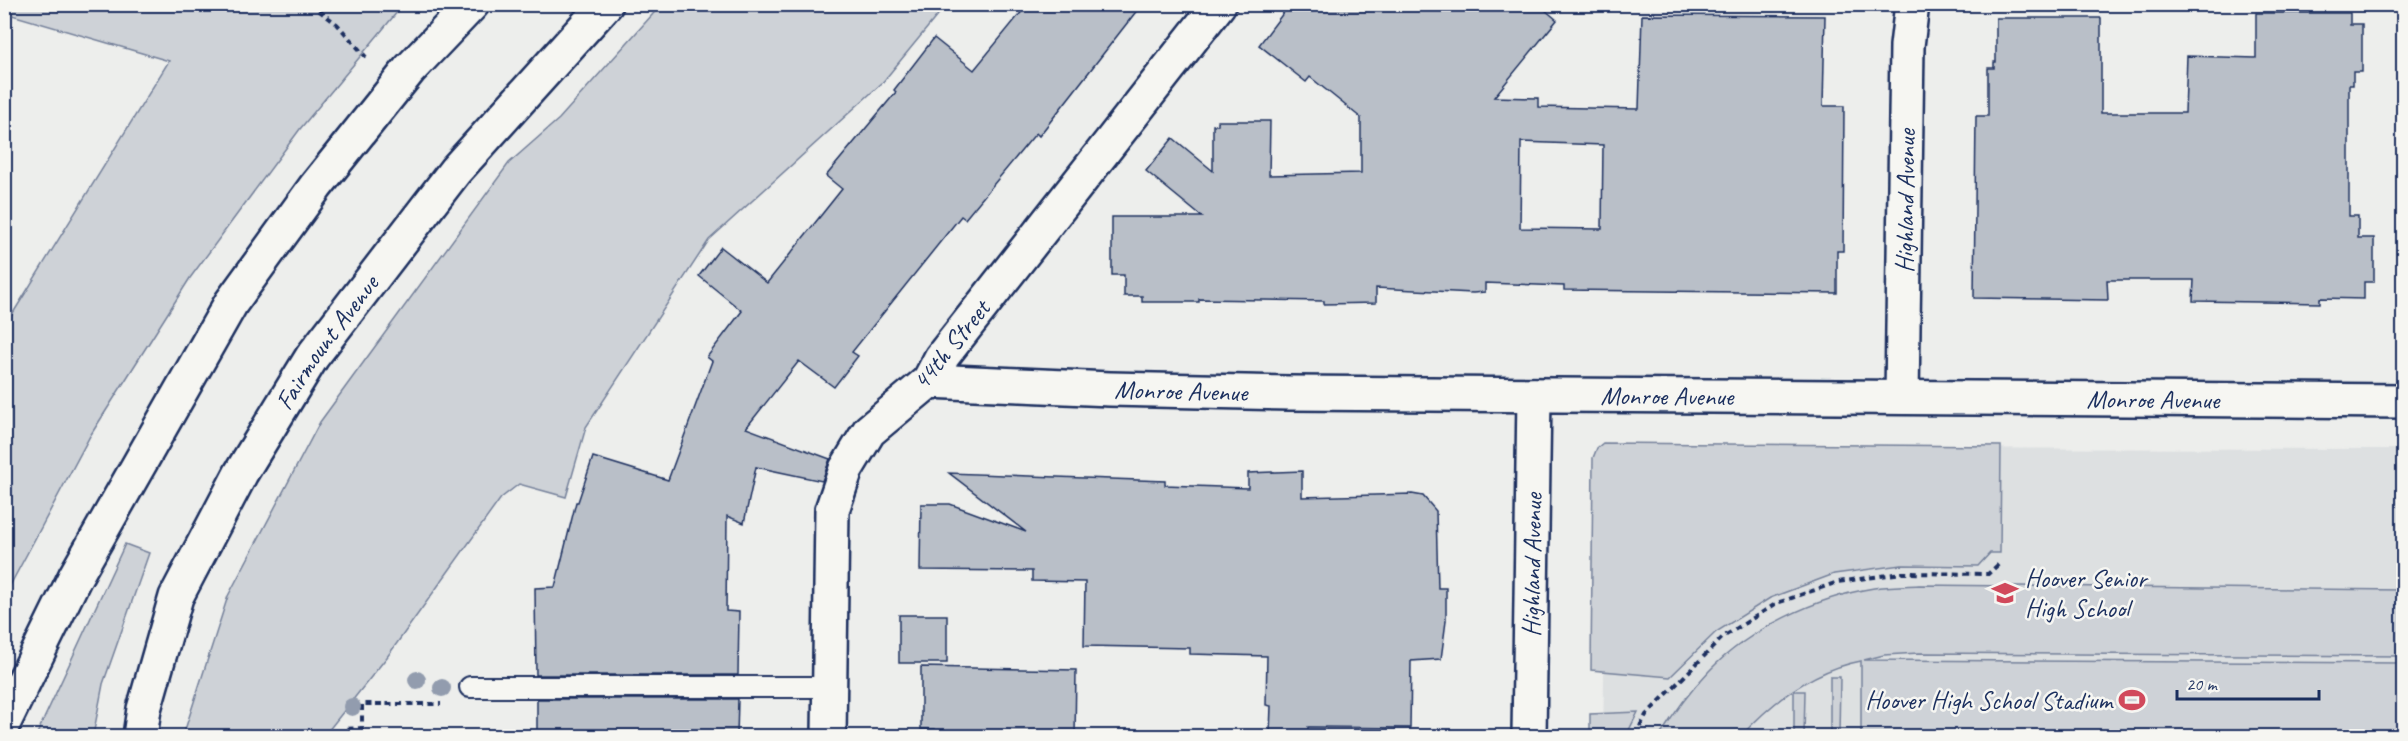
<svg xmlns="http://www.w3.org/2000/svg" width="2408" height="741" viewBox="0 0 2408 741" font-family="Caveat,sans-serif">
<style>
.built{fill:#dde0e1}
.green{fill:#ced2d7;stroke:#74809a;stroke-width:1.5}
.building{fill:#b9bfc8;stroke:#1b2f5e;stroke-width:1.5;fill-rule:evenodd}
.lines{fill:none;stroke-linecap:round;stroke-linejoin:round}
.lane-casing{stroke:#1b2f5e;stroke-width:24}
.street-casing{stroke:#1b2f5e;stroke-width:38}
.secondary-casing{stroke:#1b2f5e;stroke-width:38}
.primary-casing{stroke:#1b2f5e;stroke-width:38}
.path{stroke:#1b2f5e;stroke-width:4;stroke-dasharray:6 4.5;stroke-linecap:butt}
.lane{stroke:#f6f6f2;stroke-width:20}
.street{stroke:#f6f6f2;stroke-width:33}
.secondary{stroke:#f6f6f2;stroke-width:33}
.primary{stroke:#f6f6f2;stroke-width:33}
.tree{fill:#929cae}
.labels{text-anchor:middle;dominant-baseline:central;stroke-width:5;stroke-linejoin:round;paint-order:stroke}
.street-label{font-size:26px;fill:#1b2f5e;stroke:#f6f6f2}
.poi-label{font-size:26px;fill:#1b2f5e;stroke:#f6f6f2;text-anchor:start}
</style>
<rect width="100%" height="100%" fill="#edeeec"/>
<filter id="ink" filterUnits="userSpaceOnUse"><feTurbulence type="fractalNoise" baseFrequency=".0167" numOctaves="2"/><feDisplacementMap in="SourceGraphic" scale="12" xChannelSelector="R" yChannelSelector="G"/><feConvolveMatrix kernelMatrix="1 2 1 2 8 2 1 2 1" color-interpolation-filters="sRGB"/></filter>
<g filter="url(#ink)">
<polygon class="built" points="1608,448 2403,449 2403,736 1603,736"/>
<g class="green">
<polygon points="5,4 403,5 300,129 190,278 90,436 5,595 5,326 169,61 5,13"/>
<polygon points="661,5 946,5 882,83 709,240 586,427 566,497 519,484 501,498 387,657 324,736 183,736 228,596 320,422 509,163 559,119"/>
<polygon points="1603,443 2001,446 2000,553 1990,553 1978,566 1901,565 1834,574 1770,598 1716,632 1670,677 1591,670 1593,458 1597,448"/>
<polygon points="125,544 149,553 103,684 93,736 36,736"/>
<path d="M 1919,585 L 2403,590 L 2403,656 L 1919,653 L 1884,655 L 1864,660 L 2403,663 L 2403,736 L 1861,736 L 1861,661 C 1813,670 1773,701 1741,736 L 1660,736 C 1674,713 1690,691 1709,671 C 1749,629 1817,597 1874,588 C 1889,586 1904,586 1919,585 Z"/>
<polygon points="1830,677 1840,677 1839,736 1830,736"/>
<polygon points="1794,691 1805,691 1804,736 1794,736"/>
<polygon points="1638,712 1626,736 1590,736 1590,714"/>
</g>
<g class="building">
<polygon points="1028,4 1142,4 1039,136 1036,133 965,219 961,216 852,352 858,356 834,387 799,361 746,428 830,459 822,481 756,467 744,523 727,516 726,611 739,612 738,675 536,675 535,588 555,587 576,502 578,502 593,457 668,480 712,361 707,357 742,311 699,276 721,247 767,283 842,189 826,176 896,92 894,90 934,38 974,70"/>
<path d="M 1290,4 L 1538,4 L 1557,20 L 1494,97 L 1538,98 L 1538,107 L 1639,109 L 1642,15 L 1825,16 L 1823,106 L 1844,106 L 1843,251 L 1837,251 L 1837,293 L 1564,290 L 1564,286 L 1485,283 L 1485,292 L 1473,293 L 1376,288 L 1376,303 L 1324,304 L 1324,301 L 1199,299 L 1199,302 L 1142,302 L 1142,296 L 1124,296 L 1124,275 L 1112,275 L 1112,217 L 1202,217 L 1146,171 L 1173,138 L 1213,171 L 1213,125 L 1218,125 L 1218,121 L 1270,121 L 1269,175 L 1361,173 L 1361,118 L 1310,77 L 1306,82 L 1259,45 ZM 1521,142 L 1603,145 L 1602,229 L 1520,228 Z"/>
<polygon points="2256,13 2350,13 2350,24 2362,24 2362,72 2353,72 2353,85 2349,85 2349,216 2358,216 2358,238 2374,238 2374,282 2364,282 2364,299 2320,298 2320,303 2193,301 2194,280 2107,280 2108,300 1974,298 1976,116 1988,116 1988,68 1994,68 1994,62 1996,62 1996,18 2101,18 2101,113 2185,113 2187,56 2256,58"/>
<polygon points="1302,471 1302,497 1412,494 1423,496 1436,511 1438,588 1446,588 1446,621 1441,659 1411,661 1410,728 1308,727 1308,734 1270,733 1271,706 1266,705 1267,656 1190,654 1190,648 1084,646 1085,582 1032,581 1032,571 920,570 921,504 950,504 1026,532 949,473 1165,481 1165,485 1248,488 1248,473"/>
<rect x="899" y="615" width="48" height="48"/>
<polygon points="921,667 1076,670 1075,736 935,736 935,729 921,729"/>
<polygon points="537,699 738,699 737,736 537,736"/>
</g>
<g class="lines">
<g class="lane-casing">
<polyline id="lane" points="470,687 830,687"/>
</g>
<g class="street-casing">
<g id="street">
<polyline points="929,381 941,358 1219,4"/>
<path id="s1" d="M 1902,397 L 1907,46 L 1912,4"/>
<path id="s2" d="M 1529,736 L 1534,395"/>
</g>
</g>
<g class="secondary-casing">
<g id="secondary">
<path id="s3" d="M 829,736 L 832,510 L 846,469 L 869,431 L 929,381 L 1110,389 L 1290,393 L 2404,401"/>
</g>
</g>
<g class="primary-casing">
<g id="primary">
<polyline points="4,722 75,577 231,303 316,186 409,70 472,4"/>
<path id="s4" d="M 140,736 L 144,709 L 176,597 L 241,473 L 312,357 L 455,171 L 606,4"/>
</g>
</g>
<g class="path">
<polyline points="310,4 337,24 366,57"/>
<polyline points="362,728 362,736"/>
<polyline points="344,736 344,729 362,728 362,704 441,704"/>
<polyline points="1635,736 1646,715 1723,637 1777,603 1838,582 1902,573 1988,574 2001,562"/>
</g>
<use href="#lane" class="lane"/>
<use href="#street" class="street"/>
<use href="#secondary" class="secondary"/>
<use href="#primary" class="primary"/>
</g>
<g class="tree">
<circle cx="417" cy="680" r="9"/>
<circle cx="442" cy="688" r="9"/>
<circle cx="352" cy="707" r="9"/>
</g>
</g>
<defs>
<g id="school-bare" transform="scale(2.07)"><path d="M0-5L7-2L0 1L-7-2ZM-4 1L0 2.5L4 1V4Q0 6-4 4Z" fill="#d1495b" stroke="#f6f6f2" stroke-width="2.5" paint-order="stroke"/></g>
<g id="stadium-bare" transform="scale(2.07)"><path d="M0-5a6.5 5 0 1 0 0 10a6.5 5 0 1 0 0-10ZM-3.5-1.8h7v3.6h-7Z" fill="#d1495b" stroke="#f6f6f2" stroke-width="2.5" paint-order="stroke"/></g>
</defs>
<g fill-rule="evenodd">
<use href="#school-bare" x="2005" y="593"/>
<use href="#stadium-bare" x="2132" y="700"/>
</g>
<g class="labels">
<g class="street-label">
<text stroke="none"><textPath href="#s1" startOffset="196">Highland Avenue</textPath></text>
<text stroke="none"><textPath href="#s4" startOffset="440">Fairmount Avenue</textPath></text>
<text transform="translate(951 345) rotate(-51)">44th Street</text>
<text stroke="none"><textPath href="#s3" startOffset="644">Monroe Avenue</textPath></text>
<text stroke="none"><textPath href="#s3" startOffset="1130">Monroe Avenue</textPath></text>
<text stroke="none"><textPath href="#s3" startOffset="1616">Monroe Avenue</textPath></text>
<text stroke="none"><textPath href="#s2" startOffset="171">Highland Avenue</textPath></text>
</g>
<g class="poi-label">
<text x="2025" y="578">Hoover Senior<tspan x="2025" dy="30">High School</tspan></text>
<text x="2112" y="700" text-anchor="end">Hoover High School Stadium</text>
</g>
</g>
<rect width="2408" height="741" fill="none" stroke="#f6f6f2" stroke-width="24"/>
<rect x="12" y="12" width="2384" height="717" fill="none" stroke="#1b2f5e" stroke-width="2" filter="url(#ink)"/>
<path d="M2177 690v9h142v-9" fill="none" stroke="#1b2f5e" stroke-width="3"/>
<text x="2186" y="690" font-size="18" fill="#1b2f5e" stroke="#f6f6f2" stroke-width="4.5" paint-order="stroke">20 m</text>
</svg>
